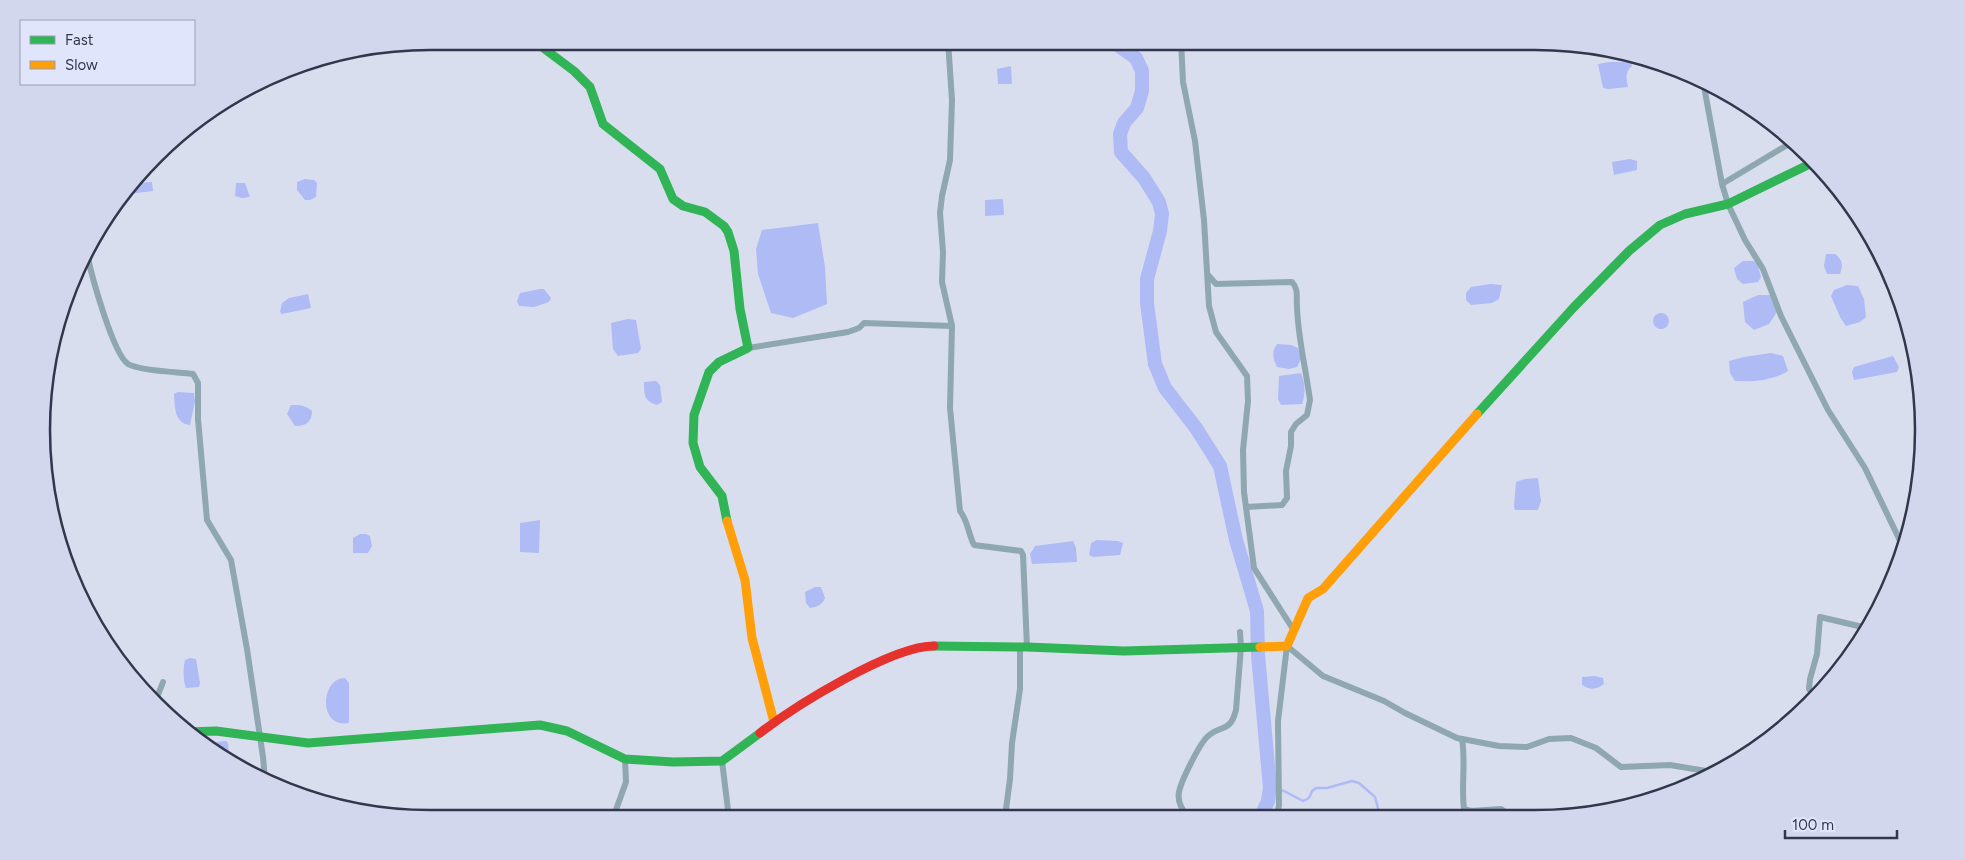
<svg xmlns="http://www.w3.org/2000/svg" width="1965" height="860" viewBox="0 0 1965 860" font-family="Figtree,sans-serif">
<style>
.water{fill:#aebbf5}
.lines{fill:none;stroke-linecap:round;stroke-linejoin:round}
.stream{stroke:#aebbf5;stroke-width:2.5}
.river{stroke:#aebbf5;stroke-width:14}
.street{stroke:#8ea7b0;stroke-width:6}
.fast{stroke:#30b455;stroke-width:9}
.slow{stroke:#ff9f0a;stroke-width:9}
.jam{stroke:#e5322d;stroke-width:9}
.rim{fill:none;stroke:#32374c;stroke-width:2.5}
</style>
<rect width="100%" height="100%" fill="#d9deef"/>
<g class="water">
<path d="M 1609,62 L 1631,62 L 1632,66 C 1625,72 1626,78 1628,87 L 1608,89 L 1603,88 L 1598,64 Z"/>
<polygon points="1011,66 1012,84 998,84 997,69"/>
<polygon points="1630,159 1637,161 1637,170 1614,175 1612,162"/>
<polygon points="305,179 314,180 317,183 316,197 310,200 305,200 297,190 297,182"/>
<polygon points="136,183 152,182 153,191 128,194"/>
<polygon points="236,183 245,183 250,197 242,198 235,196"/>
<polygon points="1003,199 1004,215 985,216 985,200"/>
<polygon points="818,223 825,267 827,304 793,318 771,313 758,274 756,249 762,230"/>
<path d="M 1826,254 L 1835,254 C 1843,260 1843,265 1840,274 L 1827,274 L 1824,266 Z"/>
<polygon points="1743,261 1754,261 1758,266 1761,277 1758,282 1743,284 1737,279 1734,268"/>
<polygon points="1490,284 1502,285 1499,299 1492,303 1471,305 1466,300 1466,293 1471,287"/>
<polygon points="1847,285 1858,286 1864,299 1866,317 1860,322 1846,326 1840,317 1831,296 1834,290"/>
<polygon points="540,289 544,289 551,298 549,302 534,307 519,306 517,301 520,293"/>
<polygon points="308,294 311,308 282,314 280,312 282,303 289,298"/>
<polygon points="1758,295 1771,295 1777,312 1769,324 1754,330 1745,322 1743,302"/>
<circle cx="1661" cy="321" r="8"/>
<polygon points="628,319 636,320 641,349 638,353 618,356 613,349 611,323"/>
<path d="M 1277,344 L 1291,345 L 1298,348 L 1301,359 L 1297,367 L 1289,369 L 1277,367 C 1273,358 1271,352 1277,344 Z"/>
<path d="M 1771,353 L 1783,356 L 1788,371 C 1771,381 1754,382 1735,381 L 1730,373 L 1729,361 L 1744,357 Z"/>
<polygon points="1893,356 1899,367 1897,372 1854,380 1852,372 1854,367"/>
<path d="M 1301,373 C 1305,383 1306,393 1302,404 L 1281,405 L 1278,399 L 1279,376 Z"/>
<path d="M 656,381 L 660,385 L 662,402 L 657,405 C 644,401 644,395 644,382 Z"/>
<path d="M 178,392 L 194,393 L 195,401 L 190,425 C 174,423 175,407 174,394 Z"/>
<path d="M 291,405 C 300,405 305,405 312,411 C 312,422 306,426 295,426 L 287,414 Z"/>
<polygon points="1538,478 1541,501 1538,510 1515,510 1514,506 1516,482 1525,479"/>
<polygon points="540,520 539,553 520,552 520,523"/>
<polygon points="360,534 366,534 370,536 372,546 368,553 353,553 353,538"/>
<polygon points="1097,540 1118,541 1123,543 1120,555 1093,557 1089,555 1091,543"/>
<polygon points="1073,541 1076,548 1077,562 1032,564 1030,554 1035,546"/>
<path d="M 815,587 L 821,587 L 825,598 C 822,605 817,607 810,608 L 806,603 L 805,592 Z"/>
<path d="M 190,658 L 196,659 L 200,683 L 199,687 L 186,688 C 183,680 183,669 185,660 Z"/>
<path d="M 1595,676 L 1603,678 L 1604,684 C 1596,690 1590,690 1582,685 L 1582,677 Z"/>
<path d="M 345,678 L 349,683 L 349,723 C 318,729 320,678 345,678 Z"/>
<polygon points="226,741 228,743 230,763 211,749 216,742"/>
</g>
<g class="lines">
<path class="stream" d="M 1270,788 L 1284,791 L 1303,801 C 1309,799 1310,797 1312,791 L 1316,788 L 1327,788 L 1352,781 L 1359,783 L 1375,797 L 1380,816"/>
<polyline class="river" points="1112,41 1136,58 1142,71 1142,91 1137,108 1124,123 1120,134 1121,152 1144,178 1159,202 1162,214 1160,231 1147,279 1147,303 1155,364 1165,388 1196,428 1220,466 1236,540 1257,611 1258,655 1270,788 1268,801 1261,816"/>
<g class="street">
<polyline points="1181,41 1183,82 1195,141 1204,220 1209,306 1216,332 1247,376 1248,401 1243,450 1244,492 1254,568 1293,629"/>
<polyline points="1703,81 1722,184 1728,204 1745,240 1763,269 1781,316 1828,410 1865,468 1904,549"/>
<polyline points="1722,184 1794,141"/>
<path d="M 87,253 C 91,274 113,354 128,364 C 140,371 178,372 193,374 L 198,383 L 198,419 L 207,520 L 231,560 L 247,649 L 263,757 L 265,780"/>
<path d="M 1209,276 L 1216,284 L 1292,282 C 1299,289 1296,298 1297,307 C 1298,338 1306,370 1310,400 L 1307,415 L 1296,424 L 1291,432 L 1291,446 L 1286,471 L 1287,498 L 1282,505 L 1246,507"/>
<path d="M 952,326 L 950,408 L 960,511 C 968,521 968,533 974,545 L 1021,551 L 1023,555 L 1027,647"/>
<polyline points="748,348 848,332 859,328 864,323 952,326 942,282 943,252 940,213 942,196 950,160 952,100 948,41"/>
<polyline points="1287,646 1323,676 1384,701 1405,713 1457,738 1499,746 1527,747 1549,739 1571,738 1596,748 1621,767 1670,765 1712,772"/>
<polyline points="1809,689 1810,679 1817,654 1820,617 1867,628"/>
<polyline points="156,700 163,682"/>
<path d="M 1462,739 C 1466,762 1461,786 1464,809 L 1471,811 L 1501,809 L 1505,812 L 1507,816"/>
<polyline points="722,761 729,818"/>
<polyline points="1277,816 1279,805 1278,721 1287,646"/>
<polyline points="1005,817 1010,779 1012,743 1020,689 1020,647"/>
<path d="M 1188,817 C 1182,810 1177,802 1179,792 C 1181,781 1199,745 1207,737 C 1220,724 1230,734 1236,710 L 1241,647 L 1240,632"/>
<polyline points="613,818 626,782 625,759"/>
</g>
<g class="fast">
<polyline points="534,41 574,71 590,87 603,124 660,169 673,199 683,206 705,212 724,226 728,232 734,251 740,309 748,348 719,362 709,372 694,415 693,443 700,467 722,496 727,521"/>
<polyline points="1477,414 1574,307 1629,251 1660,225 1685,214 1728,204 1814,162"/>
<polyline points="934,646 1027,647 1124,651 1260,647"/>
<polyline points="188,732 216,731 308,743 540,725 567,731 625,759 673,762 722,761 760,733"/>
</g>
<g class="slow">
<polyline points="727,521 745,580 752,638 774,722"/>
<polyline points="1260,647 1287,646 1308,598 1323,589 1477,414"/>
</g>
<path class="jam" d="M 760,733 C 795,706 891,646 934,646"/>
</g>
<path d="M0 0H1965V860H0ZM430 50H1535A380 380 0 0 1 1915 430V430A380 380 0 0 1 1535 810H430A380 380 0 0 1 50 430V430A380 380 0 0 1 430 50Z" fill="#d2d7ed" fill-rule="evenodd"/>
<path class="rim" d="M430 50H1535A380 380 0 0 1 1915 430V430A380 380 0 0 1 1535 810H430A380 380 0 0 1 50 430V430A380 380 0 0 1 430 50Z"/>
<rect x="20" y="20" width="175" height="65" fill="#e0e5fb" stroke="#9a9fb5"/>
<rect x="30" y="36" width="25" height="8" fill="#30b455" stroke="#9a9fb5"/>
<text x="65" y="45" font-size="15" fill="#32374c">Fast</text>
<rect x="30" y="61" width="25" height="8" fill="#ff9f0a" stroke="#9a9fb5"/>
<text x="65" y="70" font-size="15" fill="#32374c">Slow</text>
<path d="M1785 830v8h112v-8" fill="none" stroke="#32374c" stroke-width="2.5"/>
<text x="1792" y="830" font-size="15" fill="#32374c" stroke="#e0e5fb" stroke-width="4" paint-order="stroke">100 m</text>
</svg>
